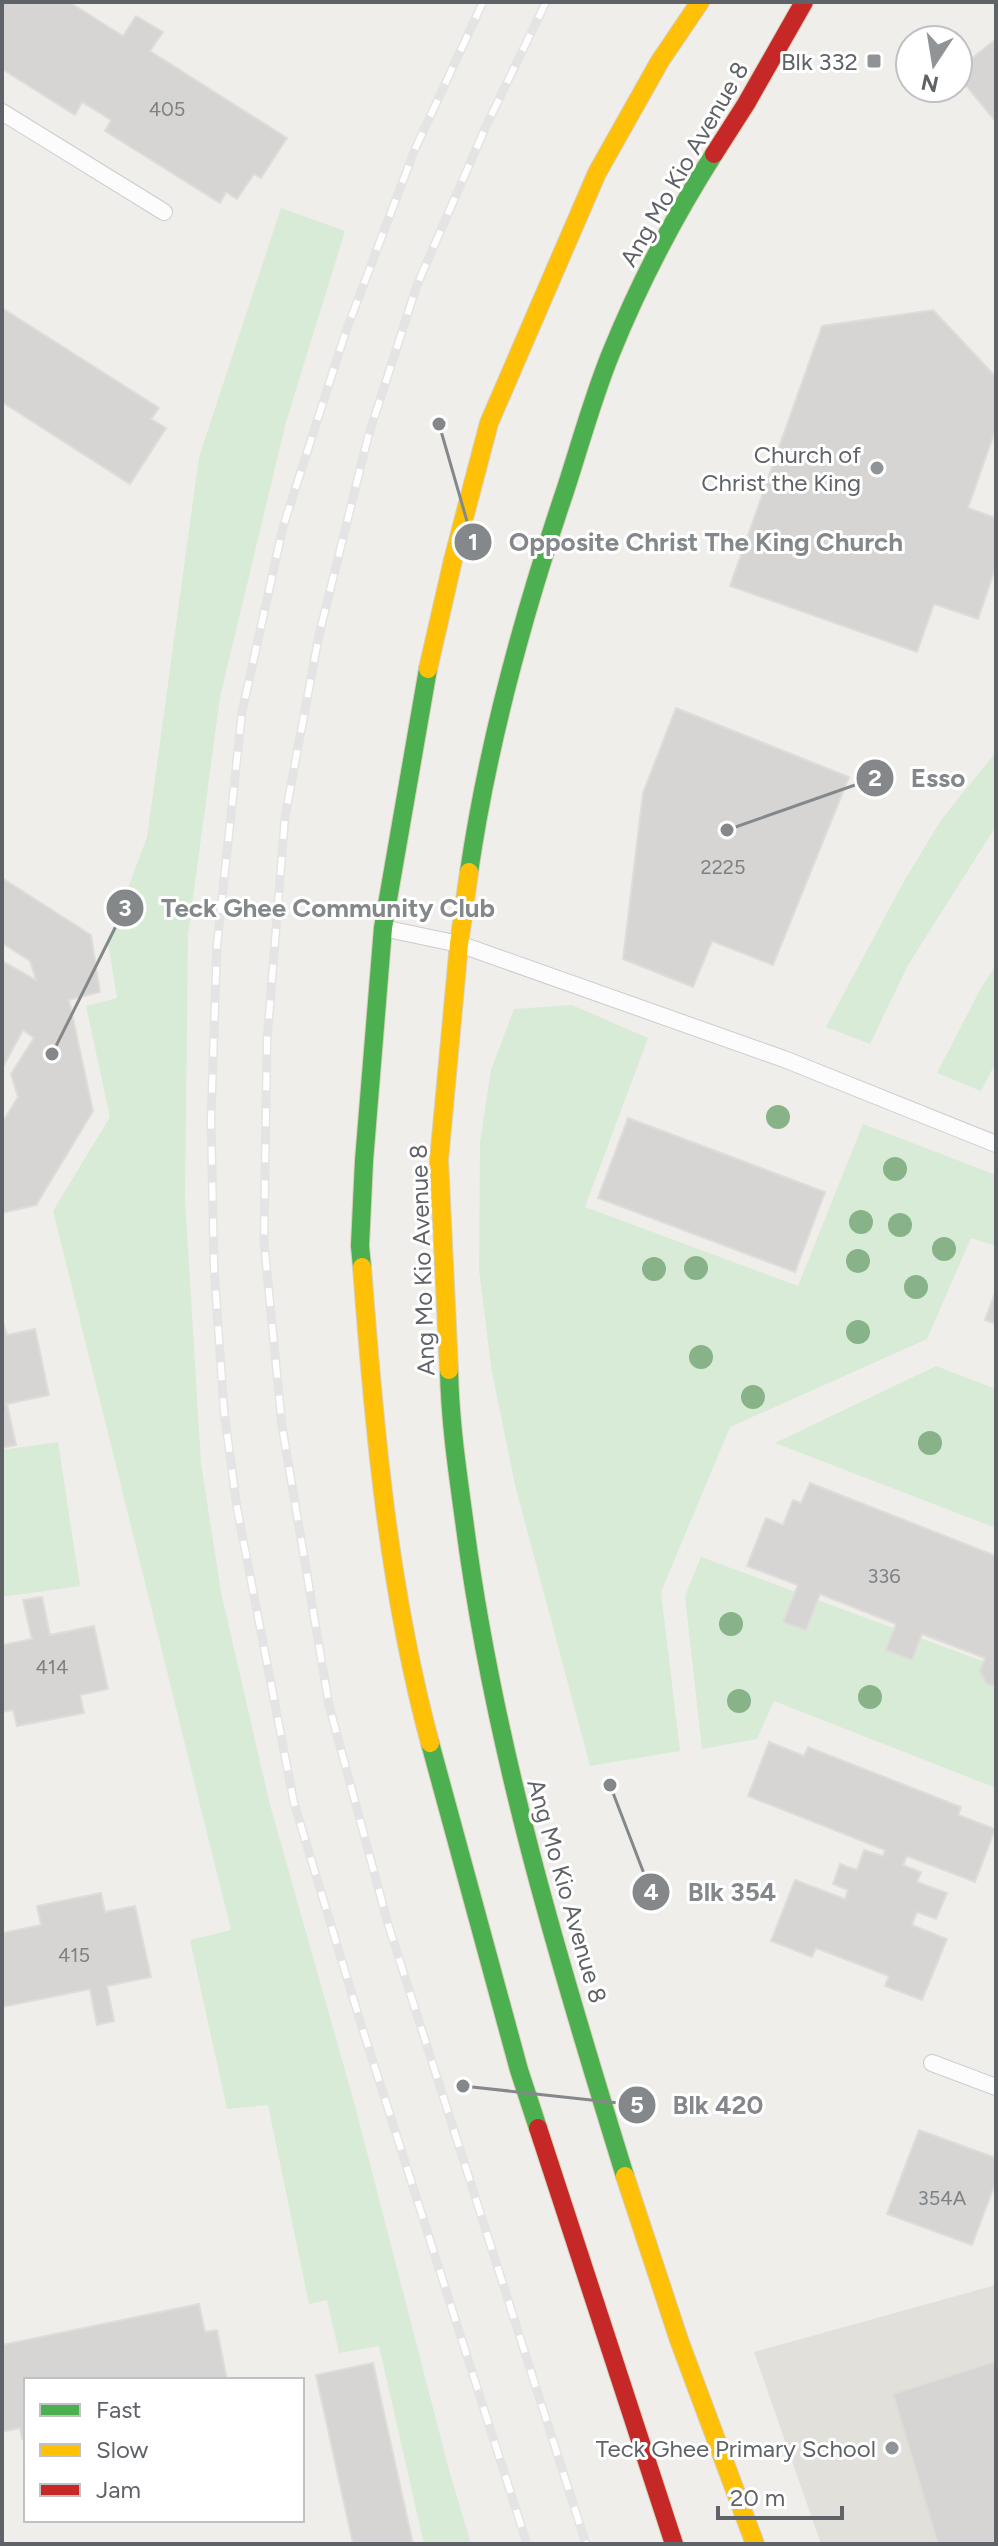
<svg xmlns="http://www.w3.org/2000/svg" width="998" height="2546" viewBox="0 0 998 2546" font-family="Figtree,sans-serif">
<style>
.education{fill:#e2e0da}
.green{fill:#d8ebd6}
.building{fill:#d6d5d3;stroke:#deddd9;stroke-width:2}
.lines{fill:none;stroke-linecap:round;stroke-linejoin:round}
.lane-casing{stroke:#cbcccc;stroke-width:18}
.fast-casing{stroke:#d7ceb8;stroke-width:20}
.slow-casing{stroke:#d7ceb8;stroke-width:20}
.jam-casing{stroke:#d7ceb8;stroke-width:20}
.lane{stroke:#fdfcfc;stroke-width:16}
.fast{stroke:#4caf50;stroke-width:18}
.slow{stroke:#ffc107;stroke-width:18}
.jam{stroke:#c62828;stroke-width:18}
.rail-casing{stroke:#e4e4e4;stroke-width:9}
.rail{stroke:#fff;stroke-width:6;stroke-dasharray:18;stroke-linecap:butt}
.tree{fill:#88b388}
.poi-dot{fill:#919496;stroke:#fff;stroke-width:3}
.labels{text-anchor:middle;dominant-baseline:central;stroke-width:6;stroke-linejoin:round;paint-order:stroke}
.number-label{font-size:20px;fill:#7e8184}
.poi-label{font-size:24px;fill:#5f6368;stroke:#fff;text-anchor:end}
.street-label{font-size:24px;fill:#5f6368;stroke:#fff}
.leader{fill:none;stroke:#84888a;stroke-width:3}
.callout-dot{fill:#84888a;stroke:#fff;stroke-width:3}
.mark-label{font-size:24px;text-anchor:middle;font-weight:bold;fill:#fff}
.callout-label{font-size:26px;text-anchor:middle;font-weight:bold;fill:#84888a;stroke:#fff;stroke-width:6;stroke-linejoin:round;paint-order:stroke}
</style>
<rect width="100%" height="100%" fill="#efeeea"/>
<polygon class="education" points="996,2285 996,2544 821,2544 754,2352"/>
<g class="green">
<polygon points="281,208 345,231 286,422 220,697 188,935 185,1199 201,1463 221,1592 269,1801 355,2106 449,2470 471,2544 424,2544 379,2346 339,2353 327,2300 309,2304 268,2105 227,2109 190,1940 231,1930 53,1211 110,1117 86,1006 117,998 108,942 147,837 199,457"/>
<polygon points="996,752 996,826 908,965 870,1044 826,1027 903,883 941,820"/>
<polygon points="996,965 996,1062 981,1091 937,1073 981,988"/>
<polygon points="572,1005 648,1038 585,1207 798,1286 863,1124 996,1175 996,1246 971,1238 927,1339 730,1427 661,1592 680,1751 590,1766 515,1485 491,1367 479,1270 480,1142 491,1070 514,1009"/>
<polygon points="936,1366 996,1389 996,1528 775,1443"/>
<polygon points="58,1442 80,1586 2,1597 2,1450"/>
<polygon points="701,1557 996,1666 996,1788 774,1701 757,1739 702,1749 685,1596"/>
</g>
<g class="building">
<polygon points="2,2 69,2 123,36 136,16 163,32 150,51 287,138 261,178 254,174 237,199 226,192 220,203 105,131 111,120 82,102 75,115 2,69"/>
<polygon points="995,40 996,41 996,122 958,76 958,69"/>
<polygon points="2,308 159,408 151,419 166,428 130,484 2,402"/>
<polygon points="933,310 996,377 996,428 968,508 996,518 996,566 978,619 934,604 917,652 730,586 822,326"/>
<polygon points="676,708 849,777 773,965 712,941 693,987 623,959 643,793"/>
<polygon points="2,878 91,935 100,992 69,1000 93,1111 36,1205 2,1213 2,1123 18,1097 11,1074 34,1038 23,1030 2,1069 2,961 36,980 30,961 2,943"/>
<polygon points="628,1118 825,1192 795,1272 598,1198"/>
<polygon points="996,1290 996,1324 985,1320"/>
<polygon points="2,1319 7,1335 35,1329 49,1395 7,1404 16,1445 2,1448"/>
<polygon points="810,1483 996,1556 996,1687 986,1683 980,1671 985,1658 922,1634 912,1660 886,1650 896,1624 820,1594 806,1630 783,1622 798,1585 747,1566 766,1518 783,1525 793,1500 801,1503"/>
<polygon points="42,1597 50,1635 94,1626 108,1689 80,1695 84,1713 17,1726 13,1710 2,1712 2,1645 32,1639 23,1600"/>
<polygon points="769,1742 804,1756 808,1747 961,1807 958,1815 995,1829 975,1882 907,1856 903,1865 921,1872 917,1882 947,1893 936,1919 917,1912 912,1925 947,1939 922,2000 885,1986 889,1976 816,1948 812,1957 771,1941 795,1880 845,1899 848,1890 833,1884 840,1864 857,1870 864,1850 883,1856 885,1850 748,1796"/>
<polygon points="101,1893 105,1912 135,1906 151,1977 107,1986 114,2021 97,2025 90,1989 2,2007 2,1933 41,1925 37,1906"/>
<polygon points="919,2130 996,2158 996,2181 972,2245 887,2214"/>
<polygon points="199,2304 205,2332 217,2330 227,2380 26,2380 26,2438 22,2439 20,2428 2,2432 2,2345"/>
<polygon points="996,2361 996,2544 938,2544 893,2394"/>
<polygon points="373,2363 413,2544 353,2544 316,2375"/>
</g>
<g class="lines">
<g class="lane-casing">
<g id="lane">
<polyline points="2,112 164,212"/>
<polyline points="383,928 459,944 784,1059 996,1144"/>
<polyline points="932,2063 996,2087"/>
</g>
</g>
<g class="fast-casing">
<g id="fast">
<path d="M 469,872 C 488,742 523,615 565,491 C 580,445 593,397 611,353 C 639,284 674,217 714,154"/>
<polyline points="362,1267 360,1246 364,1161 383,928 428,669"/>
<path d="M 449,1370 C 450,1423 458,1475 465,1527 C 494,1748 559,1963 625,2176"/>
<polyline points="430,1743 519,2070 538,2128"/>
</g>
</g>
<g class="slow-casing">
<g id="slow">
<polyline points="428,669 453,560 489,423 597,173 660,61 700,2"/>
<path d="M 362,1267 C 374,1427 388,1587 430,1743"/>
<polyline points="449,1370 439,1160 459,944 469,872"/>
<polyline points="625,2176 679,2340 755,2544"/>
</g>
</g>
<g class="jam-casing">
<g id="jam">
<polyline points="714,154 746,104 804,2"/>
<polyline points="538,2128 674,2544"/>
</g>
</g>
<use href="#lane" class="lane"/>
<use href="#fast" class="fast"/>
<use href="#slow" class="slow"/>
<use href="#jam" class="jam"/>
<g class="rail-casing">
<g id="rail">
<polyline points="483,2 415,149 346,331 283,527 242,712 217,945 211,1119 214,1267 224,1411 237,1508 294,1803 361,2024 527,2544"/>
<polyline points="546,2 487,124 417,285 368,437 319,635 285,817 267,1041 264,1242 282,1426 329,1705 388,1924 586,2544"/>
</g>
</g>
<use href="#rail" class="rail"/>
</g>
<g class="tree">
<circle cx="778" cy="1117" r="12"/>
<circle cx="895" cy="1169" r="12"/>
<circle cx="861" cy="1222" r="12"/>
<circle cx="900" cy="1225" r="12"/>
<circle cx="944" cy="1249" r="12"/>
<circle cx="858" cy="1261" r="12"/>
<circle cx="696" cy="1268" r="12"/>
<circle cx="654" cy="1269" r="12"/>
<circle cx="916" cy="1287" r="12"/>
<circle cx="858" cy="1332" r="12"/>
<circle cx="701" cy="1357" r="12"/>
<circle cx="753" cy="1397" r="12"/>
<circle cx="930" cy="1443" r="12"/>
<circle cx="731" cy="1624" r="12"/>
<circle cx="870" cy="1697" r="12"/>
<circle cx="739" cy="1701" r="12"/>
</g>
<g class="poi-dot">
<rect x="866" y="53" width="16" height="16" rx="4"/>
<circle cx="877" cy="468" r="8"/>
<circle cx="892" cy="2448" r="8"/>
</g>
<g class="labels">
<g class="number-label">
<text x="167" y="109">405</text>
<text x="723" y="867">2225</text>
<text x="884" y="1576">336</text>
<text x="52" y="1667">414</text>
<text x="74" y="1955">415</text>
<text x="942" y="2198">354A</text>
</g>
<g class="poi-label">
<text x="858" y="61">Blk 332</text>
<text x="861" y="454">Church of<tspan x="861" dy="28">Christ the King</tspan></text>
<text x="876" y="2448">Teck Ghee Primary School</text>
</g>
<g class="street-label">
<text transform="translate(684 164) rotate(-60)">Ang Mo Kio Avenue 8</text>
<text transform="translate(422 1260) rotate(-92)">Ang Mo Kio Avenue 8</text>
<text transform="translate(567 1891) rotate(74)">Ang Mo Kio Avenue 8</text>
</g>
</g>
<path class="leader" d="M439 424L473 542M727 830L875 778M52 1054L125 908M610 1785L651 1892M463 2086L637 2105"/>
<g class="callout-dot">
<circle cx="439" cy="424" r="8"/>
<circle cx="727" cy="830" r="8"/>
<circle cx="52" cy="1054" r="8"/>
<circle cx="610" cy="1785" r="8"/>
<circle cx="463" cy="2086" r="8"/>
<circle cx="473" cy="542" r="20"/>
<circle cx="875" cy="778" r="20"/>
<circle cx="125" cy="908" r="20"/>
<circle cx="651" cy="1892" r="20"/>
<circle cx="637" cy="2105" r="20"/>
</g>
<g class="mark-label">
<text x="473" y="550">1</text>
<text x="875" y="786">2</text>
<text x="125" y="916">3</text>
<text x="651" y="1900">4</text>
<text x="637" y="2113">5</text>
</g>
<g class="callout-label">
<text x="706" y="551">Opposite Christ The King Church</text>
<text x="938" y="787">Esso</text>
<text x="328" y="917">Teck Ghee Community Club</text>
<text x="732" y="1901">Blk 354</text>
<text x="718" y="2114">Blk 420</text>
</g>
<rect width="998" height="2546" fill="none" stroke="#5f6368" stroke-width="8"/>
<rect x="24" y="2378" width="280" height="144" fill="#ffffff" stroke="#bfc1c3" stroke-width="2"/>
<rect x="40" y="2404" width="40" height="12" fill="#4caf50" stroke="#bfc1c3" stroke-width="2"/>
<text x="96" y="2418" font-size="24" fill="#5f6368">Fast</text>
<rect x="40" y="2444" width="40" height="12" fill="#ffc107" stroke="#bfc1c3" stroke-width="2"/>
<text x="96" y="2458" font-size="24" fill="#5f6368">Slow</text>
<rect x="40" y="2484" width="40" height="12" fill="#c62828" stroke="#bfc1c3" stroke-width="2"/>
<text x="96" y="2498" font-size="24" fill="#5f6368">Jam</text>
<g transform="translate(934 64) rotate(192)"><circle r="38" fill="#ffffff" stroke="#bfc1c3" stroke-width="2"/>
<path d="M0-6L14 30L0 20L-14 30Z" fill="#919496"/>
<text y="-12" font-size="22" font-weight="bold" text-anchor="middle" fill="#5f6368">N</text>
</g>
<path d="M718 2506v12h124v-12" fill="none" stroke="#5f6368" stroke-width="4"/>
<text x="730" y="2506" font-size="24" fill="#5f6368" stroke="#ffffff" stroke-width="6" paint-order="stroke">20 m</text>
</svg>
